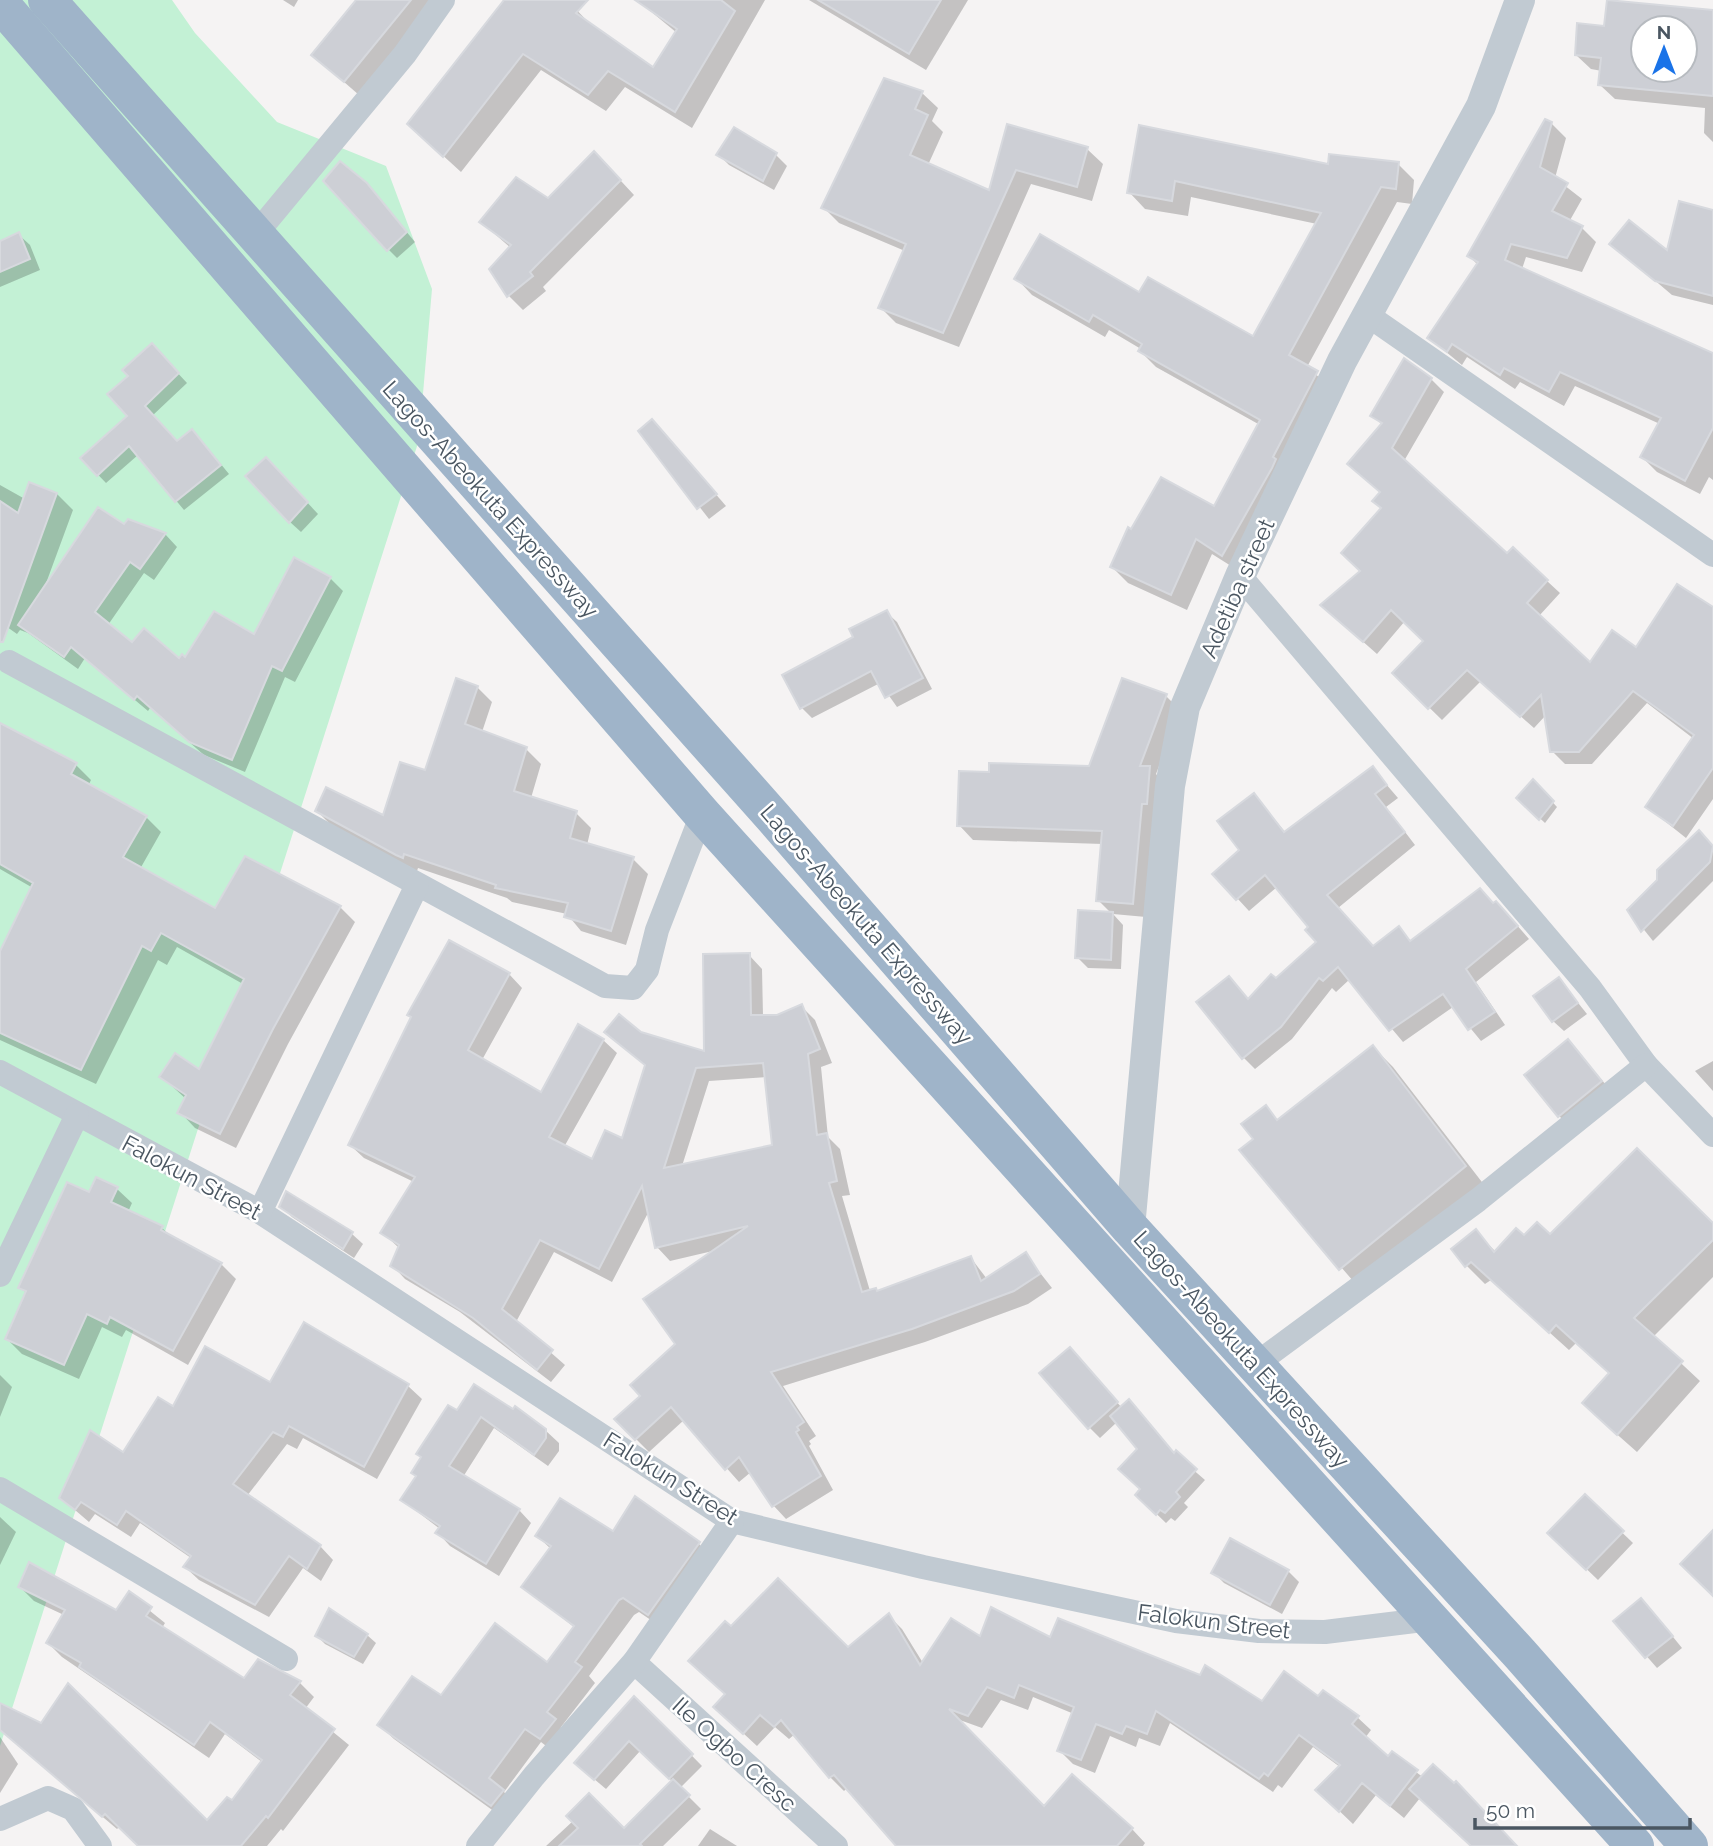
<svg xmlns="http://www.w3.org/2000/svg" width="1713" height="1846" viewBox="0 0 1713 1846" font-family="Raleway,sans-serif">
<style>
.green{fill:#c3f1d5}
.shadow{fill:#0003;fill-rule:evenodd}
.building{fill:#cdcfd5;stroke:#d7d9de;stroke-width:2;fill-rule:evenodd}
.lines{fill:none;stroke-linecap:round;stroke-linejoin:round}
.minor{stroke:#c1cad2;stroke-width:24}
.tertiary{stroke:#c1cad2;stroke-width:30}
.trunk{stroke:#9fb4c9;stroke-width:38}
.labels{text-anchor:middle;dominant-baseline:central;stroke-width:5;stroke-linejoin:round;paint-order:stroke}
.street-label{font-size:23px;fill:#4a5661;stroke:#fff}
</style>
<rect width="100%" height="100%" fill="#f5f3f3"/>
<polygon class="green" points="0,0 172,0 195,33 277,122 386,166 432,289 419,440 0,1746"/>
<g class="shadow">
<polygon points="283,0 298,0 294,7"/>
<polygon points="358,0 437,0 359,95 313,55"/>
<polygon points="507,0 567,0 594,28 653,70 677,33 637,0 765,0 692,128 625,87 606,111 541,70 461,172 427,141"/>
<polygon points="809,0 968,0 926,70"/>
<path d="M 1713,11 L 1713,142 L 1704,133 L 1705,108 L 1615,99 L 1600,85 L 1602,71 L 1591,69 L 1576,55 L 1606,28 ZM 1643,28 L 1685,28 L 1685,70 L 1643,70 Z"/>
<polygon points="885,80 922,93 938,108 932,121 943,132 928,165 990,192 1008,127 1087,149 1103,164 1092,201 1031,184 959,347 896,323 880,307 905,251 839,223 823,207"/>
<polygon points="1551,123 1566,138 1555,178 1582,199 1569,222 1582,228 1596,242 1582,272 1526,257 1522,269 1713,355 1713,480 1709,477 1700,494 1657,472 1642,457 1660,424 1575,386 1564,406 1520,382 1515,389 1467,357 1462,365 1429,338 1478,265 1469,256"/>
<polygon points="1140,127 1330,166 1398,164 1414,180 1412,204 1397,202 1307,367 1333,389 1239,571 1212,554 1187,610 1128,583 1112,567 1132,531 1215,509 1260,425 1156,367 1140,351 1141,349 1109,330 1105,337 1032,295 1016,278 1140,294 1254,338 1317,224 1191,197 1188,216 1145,209 1129,192"/>
<polygon points="735,129 776,155 787,166 774,190 729,165 719,155"/>
<polygon points="608,167 634,195 543,287 546,291 523,310 509,296 491,269 511,248 481,222 548,200"/>
<polygon points="375,194 415,242 397,258 388,249"/>
<polygon points="1713,212 1713,305 1672,295 1612,244 1668,253"/>
<polygon points="19,235 30,245 40,270 0,287 0,242"/>
<polygon points="160,354 187,383 152,416 177,443 201,440 229,474 184,510 138,455 106,483 82,458 129,416"/>
<polygon points="1431,379 1444,392 1404,461 1507,556 1547,581 1560,593 1539,616 1590,664 1637,649 1713,609 1713,799 1686,838 1647,807 1694,739 1647,703 1592,764 1565,764 1552,751 1546,715 1534,728 1481,681 1442,720 1394,673 1426,641 1405,621 1377,654 1335,617 1362,572 1383,509 1381,493 1349,464 1382,425 1373,415"/>
<polygon points="640,431 662,432 726,506 709,519"/>
<polygon points="277,470 318,514 301,532 290,522"/>
<polygon points="0,485 25,499 30,485 57,494 73,510 45,586 125,527 165,534 177,547 154,580 144,573 108,625 132,645 180,660 254,637 330,578 343,591 295,682 285,677 245,772 204,755 150,708 148,711 85,658 78,669 28,633 20,630 17,634 0,622"/>
<polygon points="886,612 897,622 932,689 897,707 880,683 812,718 802,708 856,638"/>
<polygon points="477,687 492,702 482,732 526,749 541,764 531,798 576,813 591,828 587,845 633,859 648,874 626,945 581,931 567,914 512,902 507,898 418,868 417,871 332,826 317,811 384,817 427,772"/>
<polygon points="1166,696 1180,710 1156,774 1163,782 1146,917 1113,914 1123,925 1121,969 1088,968 1077,957 1112,914 1098,900 1103,844 973,840 959,825 991,774 1090,768"/>
<polygon points="0,725 76,765 91,780 88,786 146,817 161,832 140,869 216,910 340,907 355,922 288,1044 236,1148 195,1128 180,1112 186,1099 161,1076 200,1072 243,984 177,947 167,965 158,960 96,1084 0,1040 0,956 33,888 0,869"/>
<polygon points="1373,769 1398,798 1386,807 1415,845 1338,908 1374,948 1399,929 1412,942 1494,905 1508,915 1529,939 1476,982 1505,1025 1481,1041 1453,1007 1403,1042 1350,979 1336,992 1332,988 1292,1039 1255,1069 1243,1057 1229,978 1249,1000 1318,942 1311,927 1277,887 1249,911 1215,874 1241,850 1254,795 1286,833"/>
<polygon points="1533,781 1557,807 1545,823 1518,798"/>
<polygon points="1699,833 1713,847 1713,881 1653,941 1629,911"/>
<path d="M 749,955 L 762,969 L 763,1016 L 777,1016 L 801,1006 L 815,1020 L 832,1063 L 821,1067 L 828,1137 L 840,1149 L 850,1195 L 842,1196 L 870,1291 L 878,1293 L 971,1258 L 987,1279 L 1026,1255 L 1052,1288 L 1028,1304 L 925,1342 L 783,1386 L 816,1436 L 809,1441 L 811,1444 L 809,1446 L 833,1490 L 786,1519 L 773,1505 L 751,1472 L 739,1482 L 684,1420 L 649,1452 L 617,1420 L 643,1396 L 677,1344 L 717,1250 L 670,1261 L 657,1247 L 649,1211 L 612,1282 L 554,1252 L 516,1322 L 565,1365 L 551,1382 L 460,1312 L 405,1279 L 392,1265 L 399,1248 L 383,1233 L 414,1182 L 364,1158 L 350,1145 L 509,974 L 522,988 L 482,1060 L 541,1094 L 603,1040 L 617,1053 L 564,1147 L 593,1162 L 623,1141 L 647,1067 L 606,1032 L 640,1033 L 706,1054 ZM 766,1077 L 774,1146 L 682,1166 L 709,1081 Z"/>
<polygon points="1559,979 1587,1014 1564,1031 1553,1021"/>
<polygon points="1373,1047 1393,1067 1485,1186 1360,1289 1241,1151 1255,1140 1266,1108 1279,1121"/>
<polygon points="1578,1052 1612,1092 1570,1126 1559,1116"/>
<polygon points="1713,1061 1713,1091 1695,1071"/>
<polygon points="117,1189 132,1203 128,1212 162,1228 173,1238 221,1264 236,1279 188,1365 126,1330 122,1337 102,1327 79,1379 22,1354 7,1339 27,1294 21,1287 90,1195"/>
<polygon points="287,1194 352,1234 363,1244 354,1258 292,1217 281,1206"/>
<polygon points="1713,1225 1713,1277 1653,1337 1700,1381 1637,1452 1603,1422 1610,1374 1576,1343 1569,1350 1491,1280 1485,1284 1466,1265 1476,1232 1496,1252 1525,1238"/>
<polygon points="305,1325 408,1386 422,1399 377,1479 303,1438 297,1449 287,1444 247,1496 320,1546 333,1560 321,1581 303,1568 269,1617 199,1580 185,1567 191,1558 140,1523 131,1537 95,1514 89,1522 61,1498 123,1455 174,1408 271,1384"/>
<polygon points="1080,1360 1122,1408 1205,1480 1184,1503 1188,1507 1175,1521 1171,1518 1166,1523 1137,1495 1143,1489 1139,1449 1117,1422 1100,1438 1089,1427"/>
<polygon points="0,1375 12,1387 0,1417"/>
<polygon points="475,1387 545,1430 559,1443 559,1451 548,1466 494,1428 463,1477 519,1510 531,1523 499,1576 450,1546 438,1533 440,1529 402,1500"/>
<polygon points="1585,1497 1633,1543 1598,1580 1549,1533"/>
<polygon points="0,1517 16,1532 0,1565"/>
<polygon points="537,1536 698,1543 713,1558 664,1629 639,1612 634,1615 589,1676 595,1683 561,1727 555,1753 541,1742 504,1792 517,1806 506,1820 394,1739 379,1725 442,1698 547,1665 575,1628 523,1586 551,1549"/>
<polygon points="1288,1571 1299,1582 1282,1614 1224,1583 1213,1572"/>
<polygon points="20,1587 117,1613 129,1594 165,1623 162,1628 244,1680 300,1683 314,1697 305,1709 349,1745 283,1831 281,1829 267,1846 139,1846 120,1826 117,1829 0,1730 0,1705 207,1822 232,1803 262,1762 225,1734 209,1758 62,1657 48,1643 64,1615 34,1601"/>
<polygon points="1652,1611 1682,1648 1657,1668 1616,1621"/>
<polygon points="889,1616 902,1629 923,1663 981,1639 1051,1640 1262,1703 1318,1699 1357,1717 1371,1730 1365,1738 1388,1759 1416,1772 1516,1846 1472,1846 1420,1798 1404,1818 1376,1795 1353,1824 1331,1803 1340,1767 1313,1747 1282,1788 1278,1785 1273,1792 1170,1723 1160,1746 1139,1738 1136,1747 1110,1736 1095,1773 1073,1764 1059,1750 1074,1714 1033,1697 1028,1710 1001,1700 982,1728 957,1719 1044,1809 1072,1777 1132,1829 1145,1843 1143,1846 899,1846 847,1788 844,1791 830,1777 795,1734 789,1739 775,1727 757,1746 729,1720 726,1695 731,1628 848,1649"/>
<polygon points="367,1635 376,1643 363,1664 325,1644 317,1636"/>
<polygon points="635,1698 702,1766 680,1788 701,1809 663,1846 546,1846 573,1821 624,1830 673,1782 640,1751 606,1789 587,1773"/>
<polygon points="0,1737 18,1764 0,1793"/>
<polygon points="710,1829 737,1846 698,1846"/>
</g>
<g class="building">
<polygon points="356,0 411,0 344,82 311,55"/>
<polygon points="504,0 588,0 576,13 653,67 677,29 635,0 721,0 735,11 675,112 608,71 588,95 523,54 443,157 407,124"/>
<polygon points="818,0 941,0 909,54"/>
<path d="M 1607,0 L 1713,10 L 1713,96 L 1598,85 L 1601,58 L 1575,55 L 1577,23 L 1604,26 ZM 1643,28 L 1685,28 L 1685,70 L 1643,70 Z"/>
<polygon points="884,78 923,91 915,109 928,115 910,155 989,190 1007,124 1088,147 1077,187 1016,170 943,333 878,308 906,244 821,208"/>
<polygon points="1545,119 1552,122 1540,167 1568,183 1552,211 1583,226 1567,258 1511,244 1505,260 1713,353 1713,428 1685,481 1640,457 1661,418 1560,372 1549,392 1504,368 1500,375 1452,344 1447,352 1427,338 1478,262 1467,256"/>
<polygon points="1139,125 1328,164 1329,154 1399,162 1396,189 1381,187 1289,355 1318,371 1273,457 1276,459 1272,468 1222,556 1196,539 1171,595 1110,567 1128,527 1131,529 1161,477 1214,506 1260,420 1138,351 1142,344 1093,315 1089,322 1014,279 1040,234 1139,292 1148,277 1253,336 1321,213 1175,181 1172,201 1127,193"/>
<polygon points="734,127 777,153 763,181 716,155"/>
<polygon points="594,151 621,180 530,272 533,276 507,297 489,269 511,245 479,222 516,177 548,198"/>
<polygon points="340,161 367,183 407,232 387,251 323,181"/>
<polygon points="1679,201 1713,210 1713,296 1655,281 1609,244 1629,220 1667,250"/>
<polygon points="19,232 30,259 0,272 0,241"/>
<polygon points="152,343 179,373 145,406 177,441 192,429 221,465 175,502 129,446 97,476 80,458 127,416 107,394 128,376 122,370"/>
<polygon points="1404,358 1432,378 1392,448 1507,553 1513,547 1548,580 1527,603 1590,662 1612,630 1636,647 1677,584 1713,607 1713,768 1673,826 1645,807 1694,735 1633,691 1579,752 1550,752 1541,695 1520,717 1467,670 1428,709 1392,673 1423,641 1391,610 1363,642 1320,605 1360,571 1341,553 1381,508 1372,501 1380,492 1347,464 1382,423 1370,416"/>
<polygon points="652,419 717,494 697,509 638,431"/>
<polygon points="266,457 308,502 289,523 245,476"/>
<polygon points="29,482 57,493 3,642 0,642 0,501 18,513"/>
<polygon points="98,507 124,524 128,519 166,533 140,569 130,562 95,612 132,642 144,628 179,658 182,654 185,657 214,611 254,634 294,557 331,577 282,671 272,666 232,760 189,742 137,696 134,700 71,647 64,657 18,625"/>
<polygon points="887,610 923,678 885,698 871,671 800,709 782,675 853,637 849,629"/>
<polygon points="456,678 478,686 465,724 527,747 514,791 577,811 570,838 634,857 611,931 564,917 568,903 495,888 496,885 404,854 403,858 396,855 315,811 326,787 383,815 400,762 425,770"/>
<polygon points="1122,678 1167,694 1140,766 1150,766 1147,804 1142,804 1133,904 1096,901 1102,831 957,826 959,771 989,772 989,763 1089,766"/>
<polygon points="0,723 77,763 71,774 147,816 123,857 215,908 245,856 341,906 273,1029 220,1134 177,1113 186,1095 159,1077 175,1053 199,1069 244,979 161,933 151,951 142,946 81,1070 0,1033 0,951 33,883 0,864"/>
<polygon points="1373,766 1387,785 1375,794 1405,832 1327,895 1373,946 1399,926 1410,941 1480,888 1493,903 1496,901 1518,926 1466,969 1495,1012 1468,1030 1443,994 1389,1031 1338,967 1323,981 1319,978 1281,1027 1242,1059 1196,1002 1229,976 1248,999 1271,974 1276,978 1316,942 1305,930 1308,927 1265,875 1236,900 1212,874 1239,850 1217,821 1254,793 1284,832"/>
<polygon points="1533,779 1554,801 1539,820 1516,798"/>
<polygon points="1699,830 1713,846 1710,862 1641,932 1627,910 1657,880 1657,870"/>
<polygon points="1078,910 1113,912 1111,960 1075,958"/>
<path d="M 449,940 L 510,973 L 468,1050 L 541,1092 L 578,1024 L 604,1039 L 549,1137 L 592,1159 L 605,1130 L 622,1138 L 645,1065 L 604,1032 L 619,1014 L 641,1032 L 704,1051 L 703,954 L 750,953 L 751,1015 L 777,1015 L 802,1004 L 820,1049 L 808,1054 L 817,1135 L 827,1133 L 837,1181 L 829,1183 L 862,1292 L 876,1288 L 877,1291 L 971,1256 L 981,1281 L 1026,1252 L 1040,1274 L 1014,1291 L 912,1329 L 771,1372 L 804,1422 L 797,1427 L 799,1430 L 796,1432 L 821,1476 L 772,1507 L 739,1457 L 725,1470 L 671,1407 L 635,1440 L 614,1419 L 640,1396 L 630,1385 L 675,1344 L 643,1299 L 748,1226 L 655,1248 L 642,1186 L 599,1269 L 540,1240 L 502,1309 L 553,1350 L 537,1370 L 473,1318 L 390,1266 L 399,1245 L 380,1233 L 415,1177 L 348,1145 L 411,1017 L 407,1015 ZM 763,1063 L 772,1145 L 664,1168 L 696,1068 Z"/>
<polygon points="1559,977 1578,1003 1552,1022 1533,996"/>
<polygon points="1568,1039 1602,1081 1558,1117 1524,1075"/>
<polygon points="1373,1045 1466,1166 1339,1270 1239,1150 1253,1139 1241,1124 1266,1105 1277,1120"/>
<polygon points="1637,1148 1713,1223 1713,1240 1634,1318 1683,1361 1617,1435 1582,1403 1609,1373 1556,1325 1549,1333 1471,1262 1465,1267 1451,1249 1476,1229 1494,1252 1516,1228 1524,1235 1537,1222 1550,1234"/>
<polygon points="96,1177 118,1187 111,1202 163,1226 161,1230 222,1263 173,1351 110,1317 107,1324 87,1314 64,1365 5,1339 26,1291 18,1288 67,1182 89,1192"/>
<polygon points="286,1191 353,1232 343,1249 279,1207"/>
<polygon points="304,1322 409,1384 364,1467 289,1426 283,1437 273,1432 233,1484 321,1545 307,1569 289,1556 255,1605 183,1567 191,1556 126,1511 117,1525 81,1502 75,1510 59,1498 90,1430 123,1452 158,1397 173,1406 205,1346 270,1382"/>
<polygon points="1070,1347 1118,1402 1088,1429 1039,1373"/>
<polygon points="474,1384 513,1409 515,1406 546,1429 546,1438 534,1455 481,1417 449,1466 520,1509 486,1564 435,1533 440,1526 400,1500 416,1476 411,1473 421,1457 416,1454 448,1405 457,1410"/>
<polygon points="1129,1399 1174,1453 1176,1450 1197,1469 1176,1492 1180,1497 1165,1513 1160,1510 1156,1515 1135,1495 1140,1489 1118,1469 1137,1449 1110,1416"/>
<polygon points="1585,1494 1624,1531 1586,1570 1547,1533"/>
<polygon points="635,1496 700,1542 648,1615 623,1598 619,1600 575,1662 582,1667 547,1712 556,1719 540,1739 525,1729 489,1778 504,1790 491,1806 377,1725 412,1676 441,1695 495,1623 547,1662 574,1626 521,1587 551,1546 535,1536 560,1498 613,1531"/>
<polygon points="1713,1530 1713,1596 1680,1564"/>
<polygon points="1230,1538 1289,1570 1270,1605 1211,1573"/>
<polygon points="29,1562 116,1610 129,1591 152,1607 146,1616 244,1678 258,1659 301,1681 290,1695 335,1729 268,1818 266,1816 241,1846 138,1846 105,1814 102,1817 0,1730 0,1703 41,1723 68,1683 207,1820 227,1797 232,1800 262,1760 210,1722 194,1745 79,1667 81,1663 46,1643 65,1610 18,1587"/>
<polygon points="778,1578 848,1647 889,1613 920,1665 951,1618 980,1636 991,1607 1050,1637 1058,1618 1200,1675 1205,1665 1262,1701 1284,1671 1318,1696 1323,1690 1359,1716 1352,1724 1388,1756 1392,1751 1418,1770 1390,1806 1362,1783 1339,1812 1315,1790 1340,1765 1299,1735 1268,1776 1264,1773 1259,1779 1156,1711 1147,1734 1126,1726 1122,1734 1096,1724 1081,1760 1057,1751 1074,1707 1019,1685 1014,1698 987,1687 968,1716 949,1709 1044,1806 1072,1774 1133,1828 1117,1846 896,1846 834,1775 829,1778 781,1720 774,1727 760,1715 743,1734 713,1707 725,1694 688,1661 725,1621 731,1626"/>
<polygon points="1641,1598 1673,1636 1645,1658 1613,1621"/>
<polygon points="329,1608 368,1634 354,1657 315,1636"/>
<polygon points="634,1696 693,1754 669,1779 629,1741 594,1780 574,1763"/>
<polygon points="1433,1764 1454,1783 1456,1781 1517,1846 1471,1846 1409,1789"/>
<polygon points="673,1779 690,1795 640,1844 642,1846 559,1846 578,1828 566,1816 589,1793 624,1828"/>
</g>
<g class="lines">
<g class="minor">
<polyline points="255,235 405,54 443,0"/>
<polyline points="1366,314 1713,555"/>
<polyline points="1240,576 1590,988 1646,1065 1713,1135"/>
<polyline points="9,662 605,986 633,988 647,970 657,930 702,814"/>
<polyline points="0,1072 260,1212 732,1521 923,1567 1176,1621 1259,1631 1325,1632 1431,1619"/>
<polyline points="260,1212 417,885"/>
<polyline points="0,1275 77,1115"/>
<polyline points="1256,1364 1478,1200 1646,1065"/>
<polyline points="0,1489 286,1659"/>
<polyline points="634,1662 836,1846"/>
<polyline points="0,1819 48,1798 73,1809 100,1846"/>
<polyline points="478,1846 534,1776 634,1662 732,1521"/>
</g>
<polyline class="tertiary" points="1130,1228 1170,786 1185,707 1240,576 1342,361 1481,106 1520,0"/>
<g class="trunk">
<polyline points="47,0 773,817 1130,1228 1520,1654 1689,1846"/>
<polyline points="0,3 702,814 1635,1846"/>
</g>
</g>
<g class="labels">
<g class="street-label">
<text transform="translate(491 499) rotate(48)">Lagos-Abeokuta Expressway</text>
<text transform="translate(1237 588) rotate(-66)">Adetiba street</text>
<text transform="translate(867 924) rotate(49)">Lagos-Abeokuta Expressway</text>
<text transform="translate(192 1177) rotate(28)">Falokun Street</text>
<text transform="translate(1242 1349) rotate(48)">Lagos-Abeokuta Expressway</text>
<text transform="translate(671 1478) rotate(32)">Falokun Street</text>
<text transform="translate(1214 1621) rotate(7)">Falokun Street</text>
<text transform="translate(735 1754) rotate(42)">Ile Ogbo Cresc</text>
</g>
</g>
<g transform="translate(1664 49)"><circle r="33" fill="#ffffff" stroke="#b7bbc0" stroke-width="2"/>
<path d="M0-5L12 26L0 18L-12 26Z" fill="#1a73e8"/>
<text y="-10" font-size="19" font-weight="bold" text-anchor="middle" fill="#4a5661">N</text>
</g>
<path d="M1475 1818v10h215v-10" fill="none" stroke="#4a5661" stroke-width="3.5"/>
<text x="1486" y="1818" font-size="21" fill="#4a5661" stroke="#ffffff" stroke-width="5" paint-order="stroke">50 m</text>
</svg>
